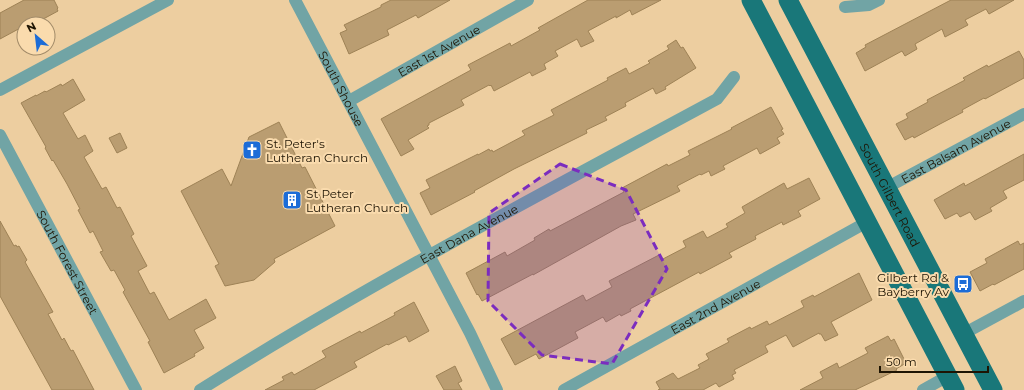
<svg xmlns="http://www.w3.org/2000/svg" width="1024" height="390" viewBox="0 0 1024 390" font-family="Montserrat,sans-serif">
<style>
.building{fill:#ba9d71;stroke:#9e8256}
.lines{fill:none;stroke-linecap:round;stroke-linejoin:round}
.street{stroke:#71a4a5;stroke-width:12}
.primary{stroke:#197779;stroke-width:19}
.marked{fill:#7b2cbf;fill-opacity:0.2;stroke:#7b2cbf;stroke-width:3;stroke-dasharray:8 5;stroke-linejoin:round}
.labels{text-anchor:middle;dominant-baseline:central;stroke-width:4;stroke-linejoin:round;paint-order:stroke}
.street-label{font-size:12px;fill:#1e1403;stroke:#fadbad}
.poi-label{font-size:12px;fill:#1e1403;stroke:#fadbad;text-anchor:start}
</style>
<rect width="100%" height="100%" fill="#edcea0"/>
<g class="building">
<polygon points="24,0 54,0 58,8 57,9 58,11 34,24 24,24 24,26 0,39 0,13"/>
<polygon points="391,0 450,0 418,18 416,15 387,30 389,35 349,54 340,33 347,30 344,25 381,7 381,5"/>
<polygon points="588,0 661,0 632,15 630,10 616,18 616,16 588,31 594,41 581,47 577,39 555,51 558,56 544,64 546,69 532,76 530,72 494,91 491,85 490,86 489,85 461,100 464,105 429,123 429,125 427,126 429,128 408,140 414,149 401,156 381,119 471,70 468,65 510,43 511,46 540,30 538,28"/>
<polygon points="951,0 1014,0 989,14 986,9 965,20 968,25 945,37 942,29 915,44 917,49 905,56 902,51 865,71 856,53 866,47 865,45"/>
<polygon points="676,40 681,48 683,47 696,68 665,87 666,89 656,94 653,88 625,103 626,106 605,117 607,120 586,130 587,133 514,169 474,191 475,192 431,215 420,193 430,188 426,180 478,154 478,155 489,149 490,151 492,150 493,152 525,135 522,131 554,115 551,110 608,80 607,78 626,68 629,74 650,63 648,61 669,49 667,46"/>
<polygon points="1019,51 1024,60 1024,78 985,99 984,98 962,110 963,112 940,124 914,138 913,136 905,140 896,124 908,118 906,114 928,102 927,100 965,80 963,78 987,65 988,67"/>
<polygon points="73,79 85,100 63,113 78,139 85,135 93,151 84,157 102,189 106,187 117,208 120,207 134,234 131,236 147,266 138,271 150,294 154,292 169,320 206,299 216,318 194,330 204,348 194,354 195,356 164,373 148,342 150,341 123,292 125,290 114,270 111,271 100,252 103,251 93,231 90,233 78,210 80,209 67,184 53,160 52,161 45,148 46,147 21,103 36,95 36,96 45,91 46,92 61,84 62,86"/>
<polygon points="771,107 783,129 781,130 784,134 777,138 780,143 760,154 757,148 723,166 725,169 711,176 709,171 701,175 700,174 677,186 680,191 633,214 636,220 621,226 533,275 533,274 482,301 478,294 477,295 466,273 505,252 507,256 535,240 534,238 549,229 550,231 624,192 622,188 667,164 668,166 690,155 688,151 732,129 731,128"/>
<polygon points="279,122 302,168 305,167 335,226 274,259 275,262 254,280 225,286 215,266 219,264 181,191 222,169 231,186 249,137"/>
<polygon points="120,133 127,148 117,153 109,138"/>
<polygon points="1024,154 1024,180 1003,191 1007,198 990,208 992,211 975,220 970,212 960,217 957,213 945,219 934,200 964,183 965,186"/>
<polygon points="809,178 820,199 798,211 801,216 783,225 782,222 755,236 756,239 729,253 732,257 700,274 699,272 643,302 630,309 631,311 621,316 620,314 606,322 603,317 575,332 578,338 539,359 536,354 515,365 501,339 583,295 586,301 612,287 609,281 659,255 661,260 686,247 683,241 703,231 707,238 728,227 726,224 745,213 742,207 784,183 787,189"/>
<polygon points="0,221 14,246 16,245 17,247 19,246 27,260 25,262 53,312 48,314 62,340 64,338 71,351 73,350 94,390 52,390 0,296"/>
<polygon points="1018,241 1020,245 1024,243 1024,269 994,285 993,284 980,291 970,272 987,263 985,259"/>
<polygon points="859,273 872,300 831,322 838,335 825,341 821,334 819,334 819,333 793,347 786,335 765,346 768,352 734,370 736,373 732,375 734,379 719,387 716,383 703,390 658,390 660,389 656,382 673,373 678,379 700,368 698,365 709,359 706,354 729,342 727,339 750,327 751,329 767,321 769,325 804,307 801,301 813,295 814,297"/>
<polygon points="414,302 429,331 409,342 406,336 388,345 387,344 354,362 357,367 314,390 265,390 284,380 282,377 292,372 294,375 326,357 322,351 360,331 361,333 395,315 394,313"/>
<polygon points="888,336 891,341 894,339 906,363 896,369 897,370 855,390 800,390 823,378 820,372 837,363 839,368 868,353 865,348"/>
<polygon points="455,366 462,381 458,383 462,390 444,390 436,376"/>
</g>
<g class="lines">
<g class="street">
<path id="s1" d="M 295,0 L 470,333 L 497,390"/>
<polyline points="845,7 869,5 879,0"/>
<polyline points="0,90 168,0"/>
<path id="s2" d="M 349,101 L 528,0"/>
<path id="s3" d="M 0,135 L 136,390"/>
<path id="s4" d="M 886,188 L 1024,114"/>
<polyline points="963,334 1024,301"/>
<path id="s5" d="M 200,390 C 367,285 543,193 717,99 L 734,77"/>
<path id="s6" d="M 564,390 L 867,222"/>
<polyline points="923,390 948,376"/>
</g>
<g class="primary">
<polyline points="751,0 955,390"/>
<path id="s7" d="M 788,0 L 993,390"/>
</g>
</g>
<path class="marked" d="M 560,164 L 626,190 L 667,269 L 612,364 L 542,355 L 488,301 L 489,213 Z"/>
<defs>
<g id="church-square" transform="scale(1)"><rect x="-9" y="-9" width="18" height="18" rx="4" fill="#1c6cd7" stroke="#fadbad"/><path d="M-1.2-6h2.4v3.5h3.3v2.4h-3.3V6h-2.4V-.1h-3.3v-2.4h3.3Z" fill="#fff"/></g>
<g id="building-square" transform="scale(1)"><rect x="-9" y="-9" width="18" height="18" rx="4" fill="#1c6cd7" stroke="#fadbad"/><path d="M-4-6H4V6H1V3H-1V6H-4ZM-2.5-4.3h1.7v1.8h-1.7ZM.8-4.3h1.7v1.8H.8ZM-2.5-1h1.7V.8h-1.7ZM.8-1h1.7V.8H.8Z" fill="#fff"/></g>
<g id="bus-square" transform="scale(1)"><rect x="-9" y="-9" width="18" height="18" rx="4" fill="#1c6cd7" stroke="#fadbad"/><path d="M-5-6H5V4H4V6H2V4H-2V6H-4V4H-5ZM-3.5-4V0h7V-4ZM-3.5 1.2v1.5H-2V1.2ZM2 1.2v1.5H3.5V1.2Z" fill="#fff"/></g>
</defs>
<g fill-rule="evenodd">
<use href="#church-square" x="252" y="150"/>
<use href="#building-square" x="292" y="200"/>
<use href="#bus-square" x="963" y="284"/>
</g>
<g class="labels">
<g class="street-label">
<text stroke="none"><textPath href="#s2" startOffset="103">East 1st Avenue</textPath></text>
<text stroke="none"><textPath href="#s1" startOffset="100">South Shouse</textPath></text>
<text stroke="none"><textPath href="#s4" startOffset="79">East Balsam Avenue</textPath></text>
<text stroke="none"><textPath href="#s7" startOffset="220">South Gilbert Road</textPath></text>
<text stroke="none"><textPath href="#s5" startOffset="311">East Dana Avenue</textPath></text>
<text stroke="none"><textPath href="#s3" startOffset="144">South Forest Street</textPath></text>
<text stroke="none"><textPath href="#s6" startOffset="173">East 2nd Avenue</textPath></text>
</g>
<g class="poi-label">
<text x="266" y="143">St. Peter's<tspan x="266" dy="14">Lutheran Church</tspan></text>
<text x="306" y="193">St Peter<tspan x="306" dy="14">Lutheran Church</tspan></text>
<text x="949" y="277" text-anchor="end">Gilbert Rd &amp;<tspan x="949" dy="14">Bayberry Av</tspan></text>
</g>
</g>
<g transform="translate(36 36) rotate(332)"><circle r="19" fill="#fadbad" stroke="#a28b69"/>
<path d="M0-3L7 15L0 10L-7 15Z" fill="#1c6cd7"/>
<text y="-6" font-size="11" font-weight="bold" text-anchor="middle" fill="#1e1403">N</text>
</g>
<path d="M880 366v6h108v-6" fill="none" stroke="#1e1403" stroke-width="2"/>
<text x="886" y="366" font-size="12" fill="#1e1403" stroke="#fadbad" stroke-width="3" paint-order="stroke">50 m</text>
</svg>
